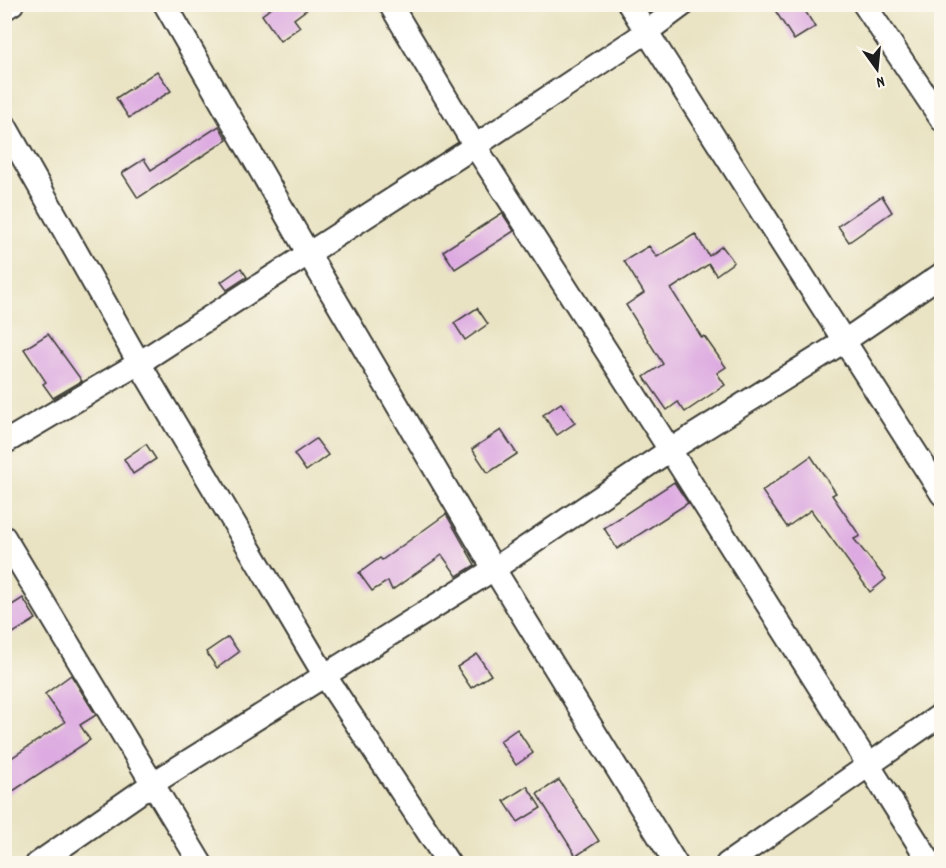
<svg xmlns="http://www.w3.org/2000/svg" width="946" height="868" viewBox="0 0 946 868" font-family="Dekko,sans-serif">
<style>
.building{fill:#ddabe1}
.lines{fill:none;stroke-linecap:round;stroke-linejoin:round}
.minor-casing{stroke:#3b3a35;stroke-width:26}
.minor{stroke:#fff;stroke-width:22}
</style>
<rect width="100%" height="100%" fill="#fbf7ec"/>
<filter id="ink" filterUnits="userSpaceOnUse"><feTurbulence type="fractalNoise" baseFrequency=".0167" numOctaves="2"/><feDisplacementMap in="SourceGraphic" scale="12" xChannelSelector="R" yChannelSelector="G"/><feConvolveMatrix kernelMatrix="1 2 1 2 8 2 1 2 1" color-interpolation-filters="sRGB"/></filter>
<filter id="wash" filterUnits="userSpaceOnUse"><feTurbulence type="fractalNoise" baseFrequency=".008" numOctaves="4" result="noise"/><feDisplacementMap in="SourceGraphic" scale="24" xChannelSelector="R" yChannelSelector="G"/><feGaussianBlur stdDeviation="1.35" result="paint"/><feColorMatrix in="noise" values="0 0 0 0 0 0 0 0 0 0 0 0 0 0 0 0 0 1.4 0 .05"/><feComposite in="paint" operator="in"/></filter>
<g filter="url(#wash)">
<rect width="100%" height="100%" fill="#e9e3c3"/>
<g id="blocks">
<g class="building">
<polygon points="277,4 314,4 294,19 300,27 280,41 262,15"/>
<polygon points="771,4 801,4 815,27 794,40"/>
<polygon points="157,71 171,91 129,118 116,98"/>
<polygon points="219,126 227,140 138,198 122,173 144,159 151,170"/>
<polygon points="882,196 892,212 849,242 838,226"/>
<polygon points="502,213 514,231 455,269 443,251"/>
<polygon points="695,234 709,256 722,246 734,262 716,275 709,264 671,289 702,338 704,336 726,367 717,373 725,385 685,412 678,402 667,410 644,377 663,364 626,305 644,293 624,261 649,246 657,257"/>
<polygon points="241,268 247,277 227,290 221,282"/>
<polygon points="477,308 488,324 465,340 454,323"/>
<polygon points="48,334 82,381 53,398 43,384 46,382 24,349"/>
<polygon points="561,403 575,423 557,435 543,415"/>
<polygon points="501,430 517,454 488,473 472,449"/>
<polygon points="316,439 328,455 306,471 294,454"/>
<polygon points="146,444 156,459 133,474 124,459"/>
<polygon points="811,456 836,493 832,495 860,536 854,539 886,579 870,592 811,510 787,527 762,491"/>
<polygon points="674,482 688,503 617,549 604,528"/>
<polygon points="446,514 475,565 457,576 442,555 392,590 388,581 372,591 359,573 380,558 382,560"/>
<polygon points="23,598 36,619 10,635 4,625 4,610"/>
<polygon points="228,637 239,652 217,668 206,652"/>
<polygon points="477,654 491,675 471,688 457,667"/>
<polygon points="71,675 96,715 80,725 90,740 4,797 4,763 65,722 45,694"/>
<polygon points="517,729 533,753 516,765 500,741"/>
<polygon points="559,780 599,841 576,856 537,794"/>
<polygon points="527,786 541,808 518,822 504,801"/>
</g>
</g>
</g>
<g filter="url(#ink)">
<use href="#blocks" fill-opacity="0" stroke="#3b3a35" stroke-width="1.5"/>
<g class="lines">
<g class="minor-casing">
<g id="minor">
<polyline points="165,4 308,253 494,569 676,864"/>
<polyline points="390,4 475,146 670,450 931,864"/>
<polyline points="629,4 942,494"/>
<polyline points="864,4 942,120"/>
<polyline points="4,9 12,4"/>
<polyline points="4,124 139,363 325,676 449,864"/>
<polyline points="4,443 139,363 475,146 645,33 684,4"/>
<polyline points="4,537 201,864"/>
<polyline points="37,864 152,784 494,569 670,450 843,342 942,274"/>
<polyline points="727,864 942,714"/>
</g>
</g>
<use href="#minor" class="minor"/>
</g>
</g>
<rect width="946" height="868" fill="none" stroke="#fbf7ec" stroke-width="24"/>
<g transform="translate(877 69) rotate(165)" stroke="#fbf7ec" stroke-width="4.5" paint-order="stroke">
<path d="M0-4.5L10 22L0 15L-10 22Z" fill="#1c1c1c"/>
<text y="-9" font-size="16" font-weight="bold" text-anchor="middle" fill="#1c1c1c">N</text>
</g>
</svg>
